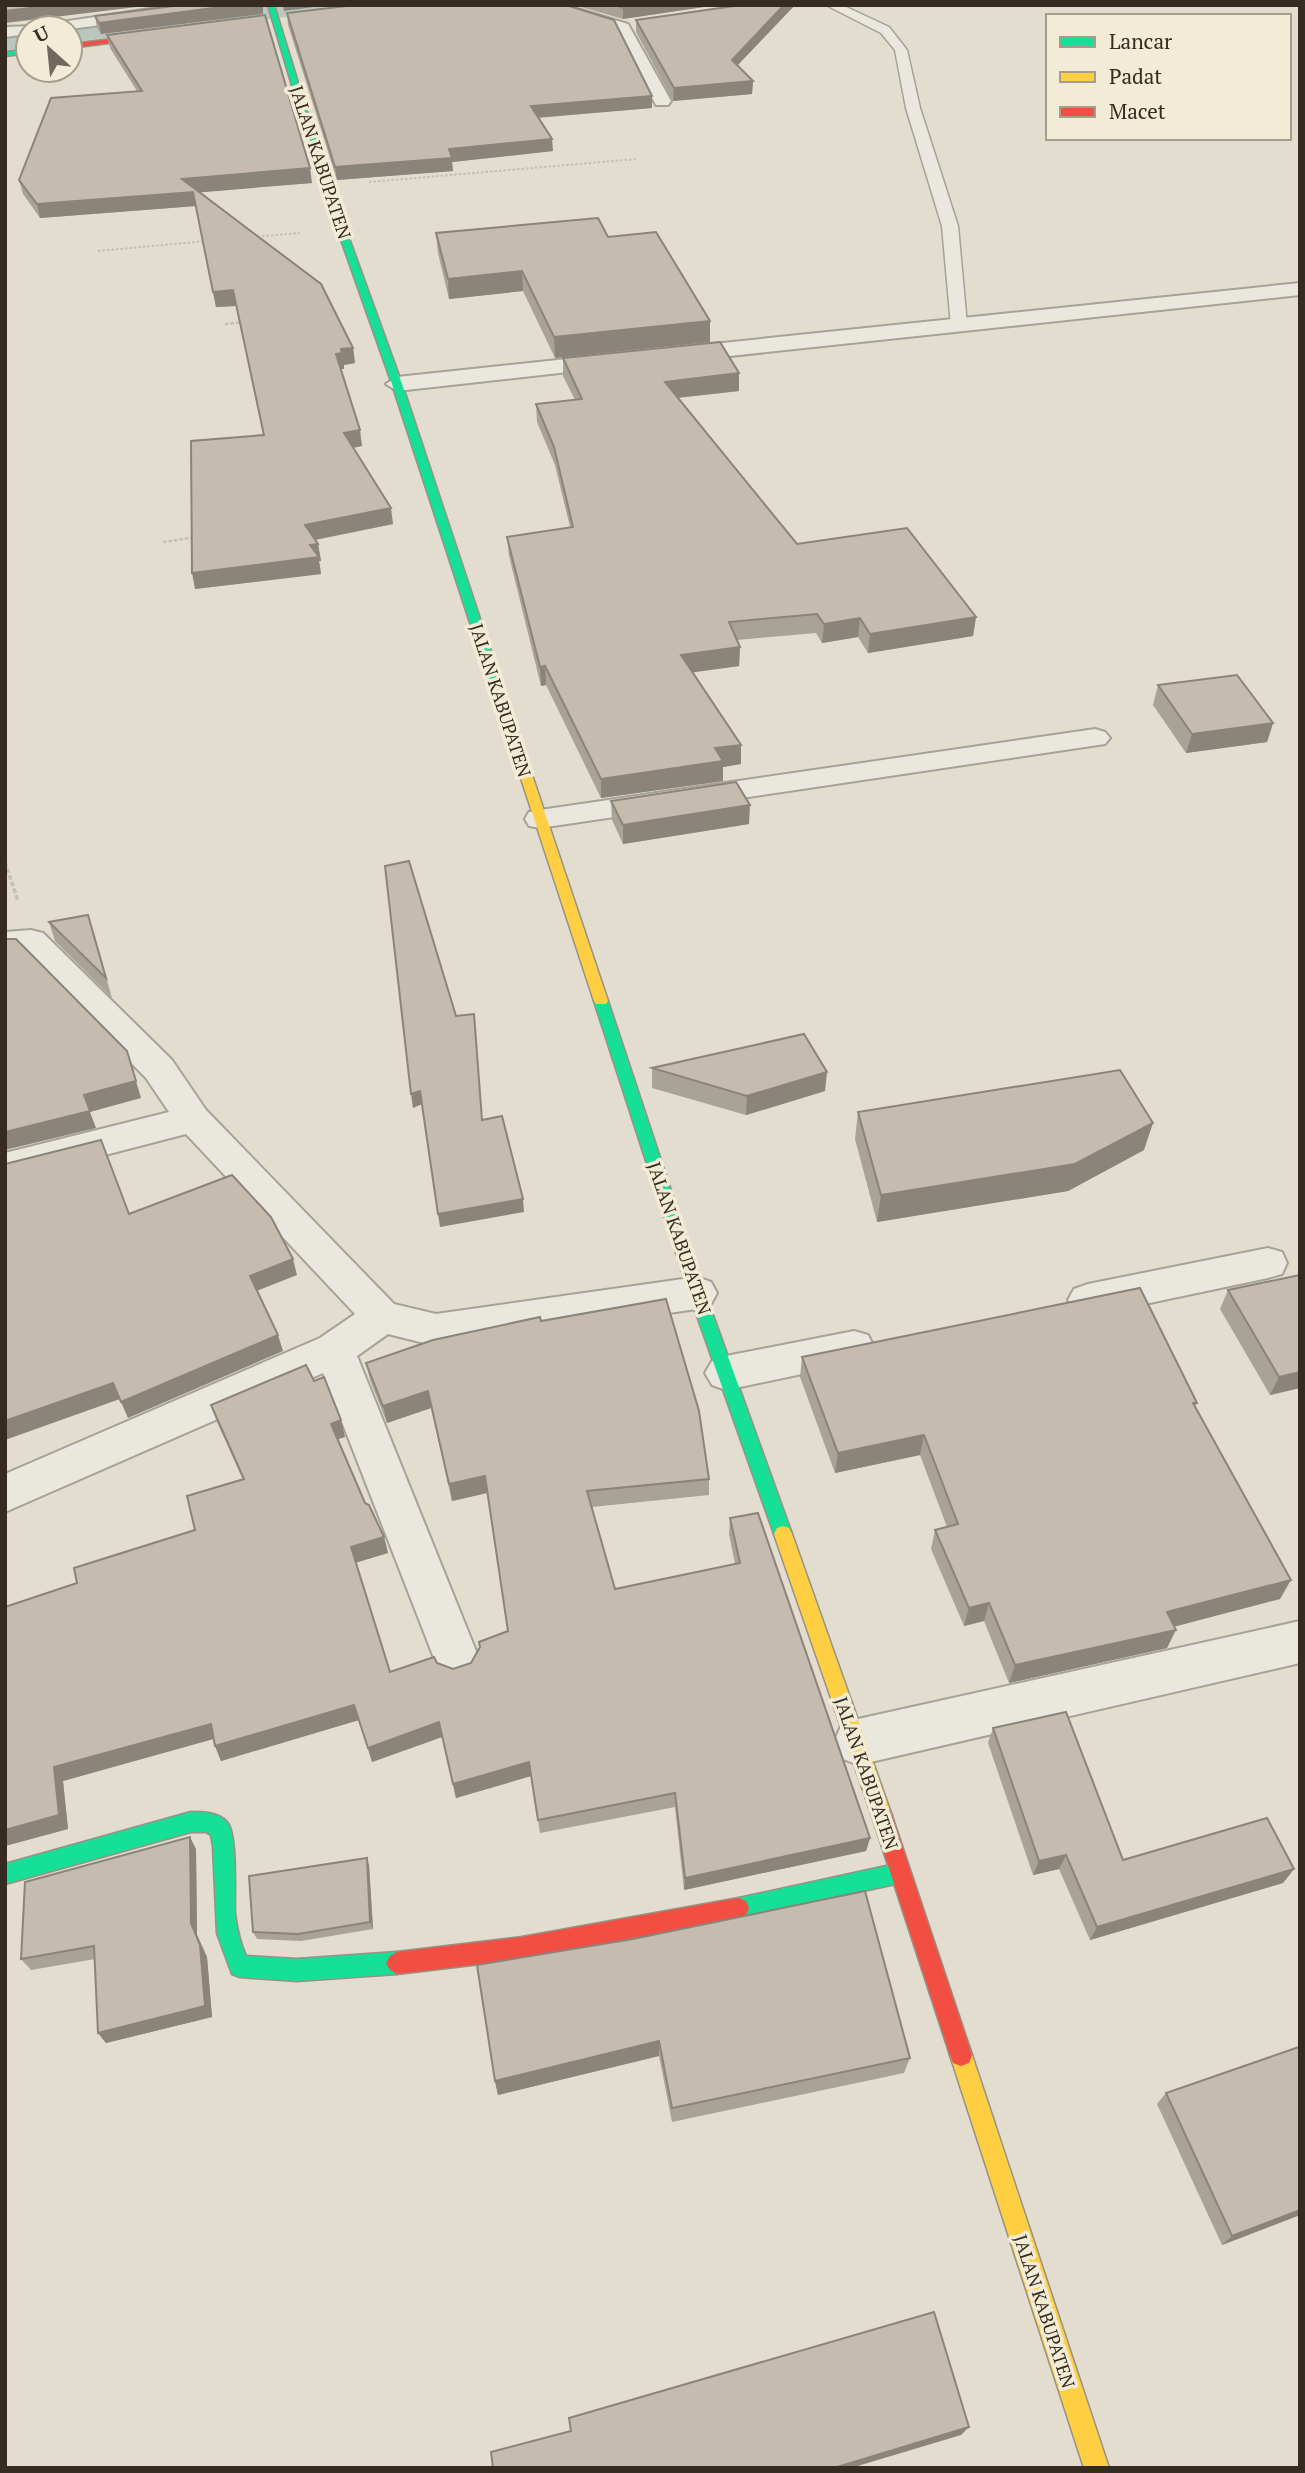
<svg xmlns="http://www.w3.org/2000/svg" width="1305" height="2473" viewBox="0 0 1305 2473" font-family="'PT Serif',serif">
<style>
.lines{fill:none;stroke-linecap:round;stroke-linejoin:round}
.canal{fill:#b9c7bf;fill-rule:evenodd}
.lane-casing{stroke:#a7a297;stroke-width:3}
.street-casing{stroke:#a7a297;stroke-width:4}
.fast-casing{stroke:#979286;stroke-width:3}
.slow-casing{stroke:#979286;stroke-width:3}
.jam-casing{stroke:#979286;stroke-width:3}
.path-far2{stroke:#c3beb6;stroke-width:2;stroke-dasharray:2.5 2;stroke-linecap:butt}
.path-far1{stroke:#c3beb6;stroke-width:2.5;stroke-dasharray:3.5 2;stroke-linecap:butt}
.path{stroke:#c3beb6;stroke-width:3.5;stroke-dasharray:4.5 2.5;stroke-linecap:butt}
.lane{fill:#eae7df;fill-rule:evenodd}
.street{fill:#eae7df;fill-rule:evenodd}
.fast{fill:#16e098;fill-rule:evenodd}
.slow{fill:#ffcf43;fill-rule:evenodd}
.jam{fill:#f24e42;fill-rule:evenodd}
.wall{fill:#a9a296}
.shaded-wall{fill:#8a847a}
.building{fill:#c5bcaf;stroke:#8a847a;stroke-width:2}
.labels{text-anchor:middle;dominant-baseline:central;stroke-width:7;stroke-linejoin:round;paint-order:stroke}
.street-label{font-size:18px;fill:#352b20;stroke:#f2ebd5}
</style>
<rect width="100%" height="100%" fill="#e2ddce"/>
<g class="lines">
<g class="canal">
<polygon points="252,5 333,5 329,10 320,13 70,42 70,28 63,28"/>
<polygon points="28,31 28,47 5,50 5,34"/>
</g>
<g class="lane-casing">
<polygon id="lane" points="826,5 842,5 889,27 907,50 920,108 958,226 967,325 965,329 953,329 951,325 942,226 906,108 895,50 881,33"/>
</g>
<g class="street-casing">
<g id="street">
<polygon points="177,5 224,5 216,10 70,29 28,28 28,34 5,37 5,27 34,26"/>
<polygon points="538,5 564,5 628,24 671,101 668,105 656,105 616,30"/>
<polygon points="1300,283 1300,295 674,362 663,355 674,348"/>
<polygon points="614,354 625,361 622,366 397,391 386,384 397,377"/>
<polygon points="1095,729 1105,732 1110,738 1105,744 540,828 529,826 525,819 529,812 540,810"/>
<polygon points="31,930 43,933 172,1060 206,1110 394,1304 436,1314 697,1277 711,1282 717,1293 711,1304 697,1309 436,1346 388,1334 357,1356 480,1661 473,1676 457,1682 441,1676 323,1373 5,1512 5,1474 320,1338 355,1314 186,1134 5,1181 5,1153 169,1112 146,1078 23,953 5,954 5,932"/>
<polygon points="1268,1248 1282,1252 1287,1263 1282,1274 1268,1278 1088,1316 1074,1311 1068,1300 1074,1289 1088,1284"/>
<polygon points="854,1331 868,1335 874,1347 868,1359 854,1363 726,1390 712,1385 705,1373 712,1361 726,1356"/>
<polygon points="1300,1621 1300,1663 858,1765 841,1758 834,1742 841,1726 858,1719"/>
</g>
</g>
<g class="fast-casing">
<g id="fast">
<polygon points="268,5 274,5 330,186 402,384 524,751 522,754 518,755 512,751 392,384 322,186"/>
<polygon points="28,49 28,53 5,56 5,52"/>
<polygon points="601,996 608,1001 705,1293 792,1534 789,1540 783,1542 777,1540 774,1534 689,1293 594,1001"/>
<path d="M 191,1812 C 203,1812 218,1812 227,1822 C 238,1834 234,1896 235,1914 C 237,1929 240,1943 246,1956 L 297,1959 L 397,1952 L 404,1956 L 408,1963 L 404,1970 L 397,1974 L 297,1981 L 240,1977 L 232,1974 L 217,1933 L 213,1846 L 211,1835 L 206,1832 L 191,1832 L 5,1884 L 5,1864 Z"/>
<polygon points="900,1863 907,1866 910,1873 907,1880 900,1883 739,1918 732,1915 729,1908 732,1901 739,1898"/>
</g>
</g>
<g class="slow-casing">
<g id="slow">
<polygon points="518,747 524,751 608,1001 606,1004 596,1004 594,1001 512,751"/>
<polygon points="783,1526 789,1528 792,1534 892,1816 889,1823 882,1826 875,1823 872,1816 774,1534 777,1528"/>
<polygon points="961,2044 969,2047 972,2055 1109,2468 1084,2468 950,2055 953,2047"/>
</g>
</g>
<g class="jam-casing">
<g id="jam">
<polygon points="164,33 162,36 70,48 70,44"/>
<polygon points="882,1806 889,1809 892,1816 972,2055 969,2063 961,2066 953,2063 950,2055 872,1816 875,1809"/>
<polygon points="739,1898 746,1901 749,1908 746,1915 739,1918 522,1959 397,1974 390,1970 386,1963 390,1956 397,1952 522,1937"/>
</g>
</g>
<g class="path-far2">
<polyline points="369,182 637,159"/>
<polyline points="253,237 300,233"/>
<polyline points="98,251 206,241"/>
</g>
<g class="path-far1">
<polyline points="225,324 245,322"/>
<polyline points="163,542 197,537"/>
</g>
<polyline class="path" points="5,862 18,901"/>
<use href="#lane" class="lane"/>
<use href="#street" class="street"/>
<use href="#fast" class="fast"/>
<use href="#slow" class="slow"/>
<use href="#jam" class="jam"/>
</g>
<g class="wall">
<polygon points="574,5 717,5 623,19"/>
<polygon points="741,5 795,5 737,66 753,81 752,94 673,101 636,32 636,20"/>
<polygon points="287,13 652,108 538,118 553,151 452,162 453,171 337,180 288,25"/>
<polygon points="263,14 101,34 97,28 95,16"/>
<polygon points="107,35 312,183 199,192 353,348 355,363 344,365 344,369 340,369 362,446 353,448 393,524 316,540 318,544 321,561 319,561 321,574 195,589 263,435 236,306 216,307 196,206 40,218 23,194 19,180 137,91 110,48"/>
<polygon points="436,233 608,237 710,321 710,342 555,358 523,291 449,299 438,253"/>
<polygon points="563,358 739,373 739,391 678,398 797,544 976,617 973,636 868,653 858,637 822,643 816,633 737,640 740,647 739,666 693,672 741,745 741,764 723,767 723,781 601,798 546,685 541,686 509,556 507,537 570,527 555,465 537,422 536,404 575,400 563,376"/>
<polygon points="1158,685 1273,723 1267,742 1186,753 1153,705"/>
<polygon points="611,801 749,824 623,844 612,820"/>
<polygon points="88,915 112,998 55,941 49,922"/>
<polygon points="652,1068 825,1091 746,1115 652,1088"/>
<polygon points="858,1112 1144,1150 1068,1191 877,1222 855,1139"/>
<polygon points="1228,1290 1300,1388 1270,1395 1220,1309"/>
<polygon points="541,1321 709,1479 709,1495 592,1507 615,1589 735,1564 729,1534 730,1518 870,1838 866,1851 684,1890 675,1807 540,1833 531,1776 456,1798 442,1737 372,1762 359,1720 221,1761 215,1746 213,1739 63,1781 68,1829 5,1846 77,1583 195,1530 243,1480 217,1422 211,1405 314,1381 345,1437 338,1439 365,1503 384,1537 388,1553 356,1562 390,1672 437,1663 453,1669 471,1663 508,1631 487,1493 452,1501 431,1408 387,1423 370,1380 366,1363"/>
<polygon points="802,1357 1197,1403 1195,1407 1280,1599 1174,1626 1167,1648 1009,1683 984,1621 964,1626 931,1549 935,1530 947,1527 920,1455 835,1473 800,1377"/>
<polygon points="993,1728 1123,1860 1294,1869 1283,1883 1090,1940 1059,1869 1033,1875 988,1743"/>
<polygon points="196,1849 197,1935 207,1957 212,2017 106,2043 98,2033 95,1959 31,1970 21,1959"/>
<polygon points="369,1865 373,1929 301,1941 257,1939 253,1932"/>
<polygon points="477,1965 910,2058 904,2073 672,2122 659,2056 498,2095 495,2081"/>
<polygon points="1300,2048 1300,2215 1222,2245 1157,2104 1166,2093"/>
</g>
<g class="shaded-wall">
<polygon points="56,5 153,5 5,23 5,11"/>
<polygon points="236,5 263,5 263,14 101,34 99,23"/>
<polygon points="283,5 329,5 284,11"/>
<polygon points="639,5 717,5 623,19 623,8"/>
<polygon points="784,5 795,5 731,72 732,60"/>
<polygon points="753,81 752,94 673,101 674,88"/>
<polygon points="652,96 652,108 531,118 531,106"/>
<polygon points="552,139 553,151 452,162 453,171 337,180 335,167 449,149"/>
<polygon points="310,168 312,183 193,193 196,206 40,218 37,204 182,179"/>
<polygon points="522,271 523,291 449,299 448,279"/>
<polygon points="233,290 236,306 216,307 213,292"/>
<polygon points="710,321 710,342 555,358 554,337"/>
<polygon points="353,348 355,363 344,365 344,369 338,369 336,354 341,349"/>
<polygon points="739,373 739,391 665,399 665,382"/>
<polygon points="360,430 362,446 346,449 344,433"/>
<polygon points="391,508 393,524 308,541 305,525"/>
<polygon points="318,544 321,561 319,561 321,574 195,589 192,573 310,545"/>
<polygon points="976,617 973,636 868,653 870,634"/>
<polygon points="860,618 858,637 822,643 824,624"/>
<polygon points="740,647 739,666 681,674 681,655"/>
<polygon points="545,666 546,685 541,686 540,667"/>
<polygon points="1273,723 1267,742 1186,753 1192,734"/>
<polygon points="741,745 741,764 723,767 723,781 601,798 601,779 715,748"/>
<polygon points="750,805 749,824 623,844 623,825"/>
<polygon points="127,1051 141,1098 90,1112 96,1128 5,1150 5,1132 84,1095"/>
<polygon points="827,1072 825,1091 746,1115 747,1096"/>
<polygon points="420,1091 422,1104 413,1108 411,1094"/>
<polygon points="1153,1123 1144,1150 1068,1191 877,1222 881,1195"/>
<polygon points="523,1199 524,1212 440,1227 438,1214"/>
<polygon points="293,1259 297,1275 254,1292 250,1276"/>
<polygon points="278,1335 283,1351 128,1418 121,1402"/>
<polygon points="1300,1372 1300,1388 1270,1395 1279,1377"/>
<polygon points="113,1383 120,1399 5,1440 5,1421"/>
<polygon points="428,1391 431,1408 387,1423 383,1406"/>
<polygon points="341,1420 345,1437 335,1440 331,1424"/>
<polygon points="924,1435 920,1455 835,1473 838,1453"/>
<polygon points="485,1476 487,1493 452,1501 449,1484"/>
<polygon points="384,1537 388,1553 355,1563 351,1547"/>
<polygon points="1291,1580 1280,1599 1158,1631 1167,1612"/>
<polygon points="989,1603 984,1621 964,1626 969,1608"/>
<polygon points="1176,1630 1167,1648 1009,1683 1015,1665"/>
<polygon points="354,1705 359,1720 221,1761 215,1746"/>
<polygon points="439,1722 442,1737 372,1762 368,1748"/>
<polygon points="211,1724 217,1738 63,1781 68,1829 5,1846 5,1830 54,1767"/>
<polygon points="529,1762 531,1776 456,1798 453,1784"/>
<polygon points="190,1837 196,1849 197,1935 207,1957 212,2017 106,2043 98,2033 191,1923"/>
<polygon points="870,1838 866,1851 684,1890 685,1878"/>
<polygon points="1066,1855 1059,1869 1033,1875 1039,1861"/>
<polygon points="367,1858 369,1865 373,1929 370,1922"/>
<polygon points="1294,1869 1283,1883 1090,1940 1097,1927"/>
<polygon points="659,2041 659,2056 498,2095 495,2081"/>
<polygon points="1300,2210 1300,2215 1222,2245 1232,2236"/>
<polygon points="969,2427 961,2435 851,2468 834,2468"/>
</g>
<g class="building">
<polygon points="5,5 56,5 5,11"/>
<polygon points="181,5 236,5 99,23 95,16"/>
<polygon points="355,5 566,5 614,20 652,96 531,106 552,139 449,149 452,158 335,167 287,13"/>
<polygon points="615,5 639,5 623,8"/>
<polygon points="741,5 784,5 732,60 753,81 674,88 636,20"/>
<polygon points="265,15 310,168 182,179 321,284 353,348 341,349 342,353 336,354 360,430 344,433 391,508 305,525 318,544 310,545 319,557 192,573 191,441 264,435 233,290 213,292 193,192 37,204 19,180 51,98 142,91 107,35"/>
<polygon points="598,218 608,237 656,232 710,321 554,337 522,271 448,279 436,233"/>
<polygon points="720,342 739,373 665,382 797,544 907,528 976,617 870,634 860,618 824,624 817,614 729,622 740,647 681,655 741,745 715,748 723,761 601,779 545,666 540,667 507,537 573,527 554,447 536,404 582,399 563,358"/>
<polygon points="1237,675 1273,723 1192,734 1158,685"/>
<polygon points="736,782 750,805 623,825 611,801"/>
<polygon points="409,861 456,1016 474,1014 482,1120 502,1116 523,1199 438,1214 420,1091 411,1094 385,866"/>
<polygon points="88,915 106,978 49,922"/>
<polygon points="5,939 16,939 127,1051 136,1081 84,1095 90,1111 5,1132"/>
<polygon points="804,1034 827,1072 747,1096 652,1068"/>
<polygon points="1120,1070 1153,1123 1075,1164 881,1195 858,1112"/>
<polygon points="101,1140 129,1214 232,1175 271,1217 293,1259 250,1276 278,1335 121,1402 113,1383 5,1421 5,1164"/>
<polygon points="1300,1275 1300,1372 1279,1377 1228,1290"/>
<polygon points="1140,1288 1197,1403 1193,1403 1291,1580 1167,1612 1176,1630 1015,1665 989,1603 969,1608 935,1530 958,1524 924,1435 838,1453 802,1357"/>
<polygon points="666,1299 699,1411 709,1479 587,1491 615,1589 740,1563 730,1518 758,1513 870,1838 685,1878 675,1793 538,1820 529,1762 453,1784 439,1722 368,1748 354,1705 215,1746 211,1724 54,1767 59,1815 5,1830 5,1607 77,1583 74,1568 195,1530 187,1496 244,1479 211,1405 306,1365 314,1381 324,1377 341,1420 331,1424 365,1503 369,1505 384,1537 351,1547 390,1672 434,1657 437,1663 453,1669 471,1663 480,1647 479,1642 508,1631 485,1476 449,1484 428,1391 383,1406 366,1363 433,1340 540,1317 541,1321"/>
<polygon points="1066,1712 1123,1860 1267,1818 1294,1869 1097,1927 1066,1855 1039,1861 993,1728"/>
<polygon points="190,1837 191,1923 200,1945 205,2006 98,2033 94,1946 21,1959 25,1882"/>
<polygon points="367,1858 370,1922 298,1934 253,1932 249,1876"/>
<polygon points="865,1891 910,2058 672,2108 659,2041 495,2081 477,1965 633,1939"/>
<polygon points="1299,2047 1300,2210 1232,2236 1166,2093"/>
<polygon points="934,2312 969,2427 834,2468 493,2468 491,2452 571,2431 569,2418"/>
</g>
<g class="labels">
<g class="street-label">
<text transform="translate(321 162) rotate(72)">JALAN KABUPATEN</text>
<text transform="translate(501 700) rotate(72)">JALAN KABUPATEN</text>
<text transform="translate(680 1238) rotate(71)">JALAN KABUPATEN</text>
<text transform="translate(867 1773) rotate(71)">JALAN KABUPATEN</text>
<text transform="translate(1045 2311) rotate(72)">JALAN KABUPATEN</text>
</g>
</g>
<rect width="1305" height="2473" fill="none" stroke="#352b20" stroke-width="14"/>
<rect x="1046" y="14" width="245" height="126" fill="#f2ebd5" stroke="#a69e8d" stroke-width="2"/>
<rect x="1060" y="37" width="35" height="10" fill="#16e098" stroke="#a69e8d" stroke-width="2"/>
<text x="1109" y="49" font-size="21" fill="#352b20">Lancar</text>
<rect x="1060" y="72" width="35" height="10" fill="#ffcf43" stroke="#a69e8d" stroke-width="2"/>
<text x="1109" y="84" font-size="21" fill="#352b20">Padat</text>
<rect x="1060" y="107" width="35" height="10" fill="#f24e42" stroke="#a69e8d" stroke-width="2"/>
<text x="1109" y="119" font-size="21" fill="#352b20">Macet</text>
<g transform="translate(49 49) rotate(333)"><circle r="33" fill="#f2ebd5" stroke="#a69e8d" stroke-width="2"/>
<path d="M0-5L12 26L0 18L-12 26Z" fill="#72695d"/>
<text y="-10" font-size="19" font-weight="bold" text-anchor="middle" fill="#352b20">U</text>
</g>
</svg>
